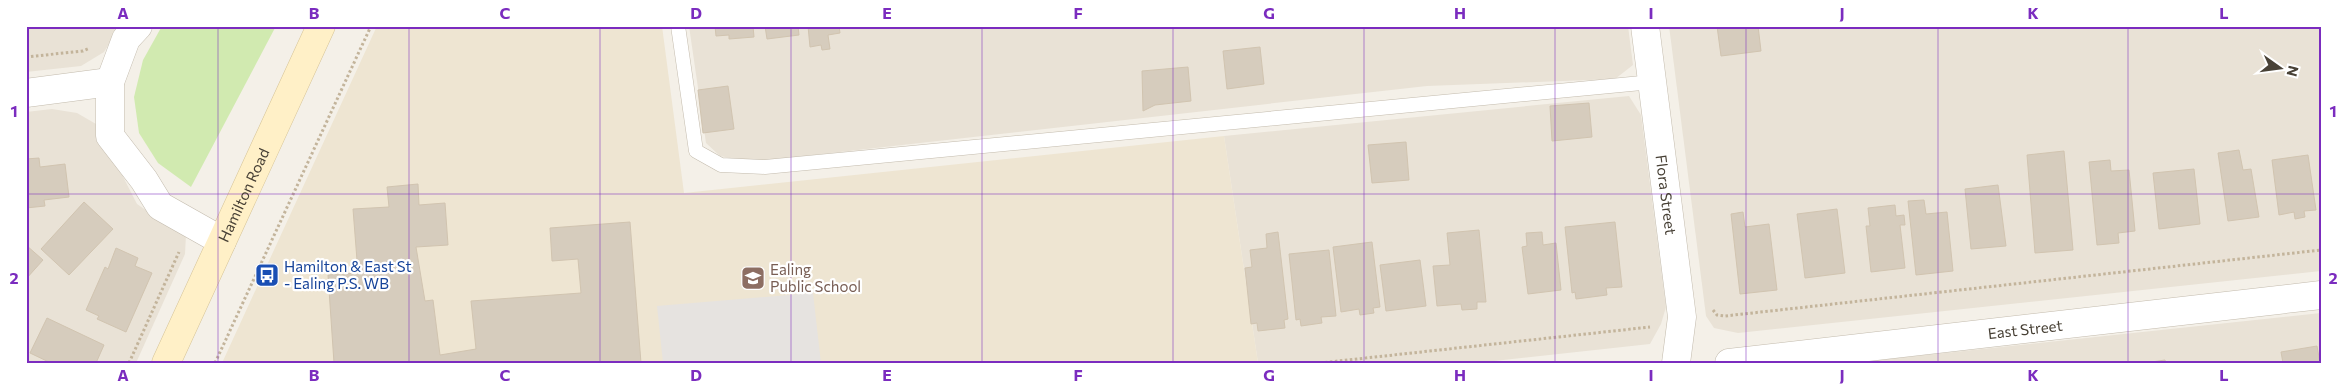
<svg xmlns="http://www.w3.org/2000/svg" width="2347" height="389" viewBox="0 0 2347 389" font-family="Commissioner,sans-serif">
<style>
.residential{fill:#e9e2d6}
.education{fill:#eee5d2}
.green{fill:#d1eab0}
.parking{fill:#e6e3e0}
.building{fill:#d6ccbd;stroke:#d1c4b0}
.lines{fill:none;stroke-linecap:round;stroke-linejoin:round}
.service-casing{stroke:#c3bbad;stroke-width:15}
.minor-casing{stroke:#c3bbad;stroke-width:29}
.secondary-casing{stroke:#d6c497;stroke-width:29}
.path{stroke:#c3b49b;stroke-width:3;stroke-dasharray:2.5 2.5;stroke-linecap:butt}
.service{stroke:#fff;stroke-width:14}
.minor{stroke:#fff;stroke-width:28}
.secondary{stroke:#fff0c7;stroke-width:28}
.grid{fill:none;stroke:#7b2cbf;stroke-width:1;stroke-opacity:0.55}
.labels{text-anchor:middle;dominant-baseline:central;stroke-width:4.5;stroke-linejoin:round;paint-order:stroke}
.street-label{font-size:15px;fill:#484136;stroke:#fff}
.transit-label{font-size:15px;fill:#164399;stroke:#fff;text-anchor:start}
.education-label{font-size:15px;fill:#785e54;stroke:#fff;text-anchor:start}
.neatline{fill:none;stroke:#7b2cbf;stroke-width:2}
.grid-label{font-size:16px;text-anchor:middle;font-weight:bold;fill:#7b2cbf}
</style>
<rect width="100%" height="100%" fill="#f4f0e8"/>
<g class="residential">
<polygon points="26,26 120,26 104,52 81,66 26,72"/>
<polygon points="689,26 1628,26 1633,65 1615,79 1427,86 750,162 720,156 706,143"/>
<polygon points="1669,26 2321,26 2321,271 1738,333 1714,328 1706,316"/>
<polygon points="1629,96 1641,115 1666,307 1661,324 1650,344 1476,363 1258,363 1224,136"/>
<polygon points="52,109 77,113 96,124 137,204 167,225 186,235 185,254 136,363 26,363 26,112"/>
<polygon points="2321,313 2321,363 1850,363"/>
</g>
<polygon class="education" points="377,26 662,26 684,193 1224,136 1258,363 222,363"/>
<polygon class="green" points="162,26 276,26 191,187 158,163 139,133 134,97 143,60"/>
<polygon class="parking" points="813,293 821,363 663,363 657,306"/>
<g class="building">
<polygon points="715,26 753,26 754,37 729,39 729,35 716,36"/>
<polygon points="765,26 798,26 799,35 767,39"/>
<polygon points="808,26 839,26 840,33 828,35 830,49 822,50 821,45 810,47"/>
<polygon points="1717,26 1758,26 1761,51 1721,56"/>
<polygon points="1260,47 1264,84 1227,89 1223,51"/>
<polygon points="1188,67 1191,101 1155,105 1143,111 1142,71"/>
<polygon points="728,86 734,129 703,133 698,90"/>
<polygon points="1589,103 1592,137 1552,141 1550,106"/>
<polygon points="1406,142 1409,180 1372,183 1368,145"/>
<polygon points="2239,150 2243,170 2251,169 2259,217 2228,221 2218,153"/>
<polygon points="2064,151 2073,250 2035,253 2027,155"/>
<polygon points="2308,155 2316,210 2304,211 2305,217 2295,219 2294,212 2279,215 2272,160"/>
<polygon points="39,158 40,167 65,164 69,197 44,200 45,206 26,208 26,159"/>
<polygon points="2110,160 2111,171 2129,170 2135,231 2118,233 2119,243 2097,245 2089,162"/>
<polygon points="2194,169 2200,224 2159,229 2153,173"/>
<polygon points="418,184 419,205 445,203 448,245 416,247 425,301 433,300 440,355 476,349 471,301 581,293 578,259 552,261 550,228 630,222 641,363 334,363 328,275 358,273 353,209 389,207 387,187"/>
<polygon points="1998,185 2006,246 1971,249 1965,189"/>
<polygon points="1924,200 1926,214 1947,212 1953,271 1916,275 1908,201"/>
<polygon points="84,202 113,229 69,275 41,249"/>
<polygon points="1895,205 1896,216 1904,215 1905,225 1900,225 1905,268 1871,272 1866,226 1870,226 1868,208"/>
<polygon points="1837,209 1845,273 1805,278 1797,214"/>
<polygon points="1743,212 1745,227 1769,224 1777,290 1740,294 1731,214"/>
<polygon points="1615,222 1622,287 1606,288 1607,295 1576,299 1575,292 1572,293 1565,227"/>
<polygon points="1479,230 1486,302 1477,302 1477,309 1462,310 1461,304 1437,306 1433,266 1450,265 1447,233"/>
<polygon points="1278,232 1288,319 1284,320 1285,328 1258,331 1257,323 1251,324 1245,268 1252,267 1250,250 1267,248 1266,234"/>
<polygon points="1542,232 1543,245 1556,243 1561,290 1528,294 1522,247 1527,246 1526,233"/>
<polygon points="1372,242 1380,307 1373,308 1374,313 1360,315 1359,309 1341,312 1333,247"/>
<polygon points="26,245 43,260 26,279"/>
<polygon points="116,248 138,258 135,266 152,273 126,332 97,319 99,316 86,310 105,267 108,269"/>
<polygon points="1329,250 1336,316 1321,317 1322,323 1301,326 1300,319 1296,320 1289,254"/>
<polygon points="1420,260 1426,306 1386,311 1380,265"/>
<polygon points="47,318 104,345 96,363 51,363 30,353"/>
<polygon points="2317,346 2320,363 2283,363 2281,352"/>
<polygon points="2165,360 2166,363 2145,363"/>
</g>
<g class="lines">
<g class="service-casing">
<polyline id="service" points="678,26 696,151 721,165 765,167 1652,82"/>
</g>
<g class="minor-casing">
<g id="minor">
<polyline points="138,26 126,39 110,82 110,136 144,180 160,206 222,241"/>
<path id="s1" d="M 1645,26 L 1682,317 L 1676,363"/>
<polyline points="26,93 110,82"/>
<path id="s2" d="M 1729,363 L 2321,295"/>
</g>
</g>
<g class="secondary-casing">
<g id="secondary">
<path id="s3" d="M 166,363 L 321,26"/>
</g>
</g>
<g class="path">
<polyline points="26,57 83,51 90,48"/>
<polyline points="1713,310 1717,315 1725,316 2321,250"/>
<polyline points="129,363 179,252"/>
<polyline points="215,363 371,26"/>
<polyline points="1320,363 1650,327"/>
</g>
<use href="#service" class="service"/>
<use href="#minor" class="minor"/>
<use href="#secondary" class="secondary"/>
</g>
<path class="grid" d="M 218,26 L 218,363M 409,26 L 409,363M 600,26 L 600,363M 791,26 L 791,363M 982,26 L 982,363M 1173,26 L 1173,363M 1364,26 L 1364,363M 1555,26 L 1555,363M 1746,26 L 1746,363M 1938,26 L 1938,363M 2128,26 L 2128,363M 26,194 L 2321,194"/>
<defs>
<g id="bus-square" transform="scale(1.25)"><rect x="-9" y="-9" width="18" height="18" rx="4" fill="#1a4fb4" stroke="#fff"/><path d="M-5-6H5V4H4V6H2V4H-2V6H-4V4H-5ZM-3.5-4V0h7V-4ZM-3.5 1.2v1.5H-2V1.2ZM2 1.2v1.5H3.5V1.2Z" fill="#fff"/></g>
<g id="school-square" transform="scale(1.25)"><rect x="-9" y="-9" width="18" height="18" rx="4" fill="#8d6e63" stroke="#fff"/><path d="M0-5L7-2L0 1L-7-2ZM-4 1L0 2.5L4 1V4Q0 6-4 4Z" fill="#fff"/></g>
</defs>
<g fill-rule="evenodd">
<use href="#bus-square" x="267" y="275"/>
<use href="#school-square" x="753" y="278"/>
</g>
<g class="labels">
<g class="street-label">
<text stroke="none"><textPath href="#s3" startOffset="185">Hamilton Road</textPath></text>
<text stroke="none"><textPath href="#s1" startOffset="170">Flora Street</textPath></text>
<text stroke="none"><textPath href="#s2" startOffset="298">East Street</textPath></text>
</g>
<g class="transit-label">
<text x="284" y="266">Hamilton &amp; East St<tspan x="284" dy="17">- Ealing P.S. WB</tspan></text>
</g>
<g class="education-label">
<text x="770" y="269">Ealing<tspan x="770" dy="17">Public School</tspan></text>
</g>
</g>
<rect width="2347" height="389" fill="none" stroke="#ffffff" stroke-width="55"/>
<g transform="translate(2280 68) rotate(104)" stroke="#ffffff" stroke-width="4" paint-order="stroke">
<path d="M0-4L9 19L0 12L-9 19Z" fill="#484136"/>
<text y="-8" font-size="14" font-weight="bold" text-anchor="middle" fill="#484136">N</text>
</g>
<rect x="28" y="28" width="2292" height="334" class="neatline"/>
<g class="grid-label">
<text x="123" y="19">A</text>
<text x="314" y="19">B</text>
<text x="505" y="19">C</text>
<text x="696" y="19">D</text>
<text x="887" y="19">E</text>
<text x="1078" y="19">F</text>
<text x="1269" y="19">G</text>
<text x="1460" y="19">H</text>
<text x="1651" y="19">I</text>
<text x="1842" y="19">J</text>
<text x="2033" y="19">K</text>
<text x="2224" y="19">L</text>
<text x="14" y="117">1</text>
<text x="2333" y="117">1</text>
<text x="14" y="284">2</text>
<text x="2333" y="284">2</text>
<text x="123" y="381">A</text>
<text x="314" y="381">B</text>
<text x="505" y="381">C</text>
<text x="696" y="381">D</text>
<text x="887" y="381">E</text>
<text x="1078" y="381">F</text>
<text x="1269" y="381">G</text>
<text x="1460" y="381">H</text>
<text x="1651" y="381">I</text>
<text x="1842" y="381">J</text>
<text x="2033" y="381">K</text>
<text x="2224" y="381">L</text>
</g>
</svg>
